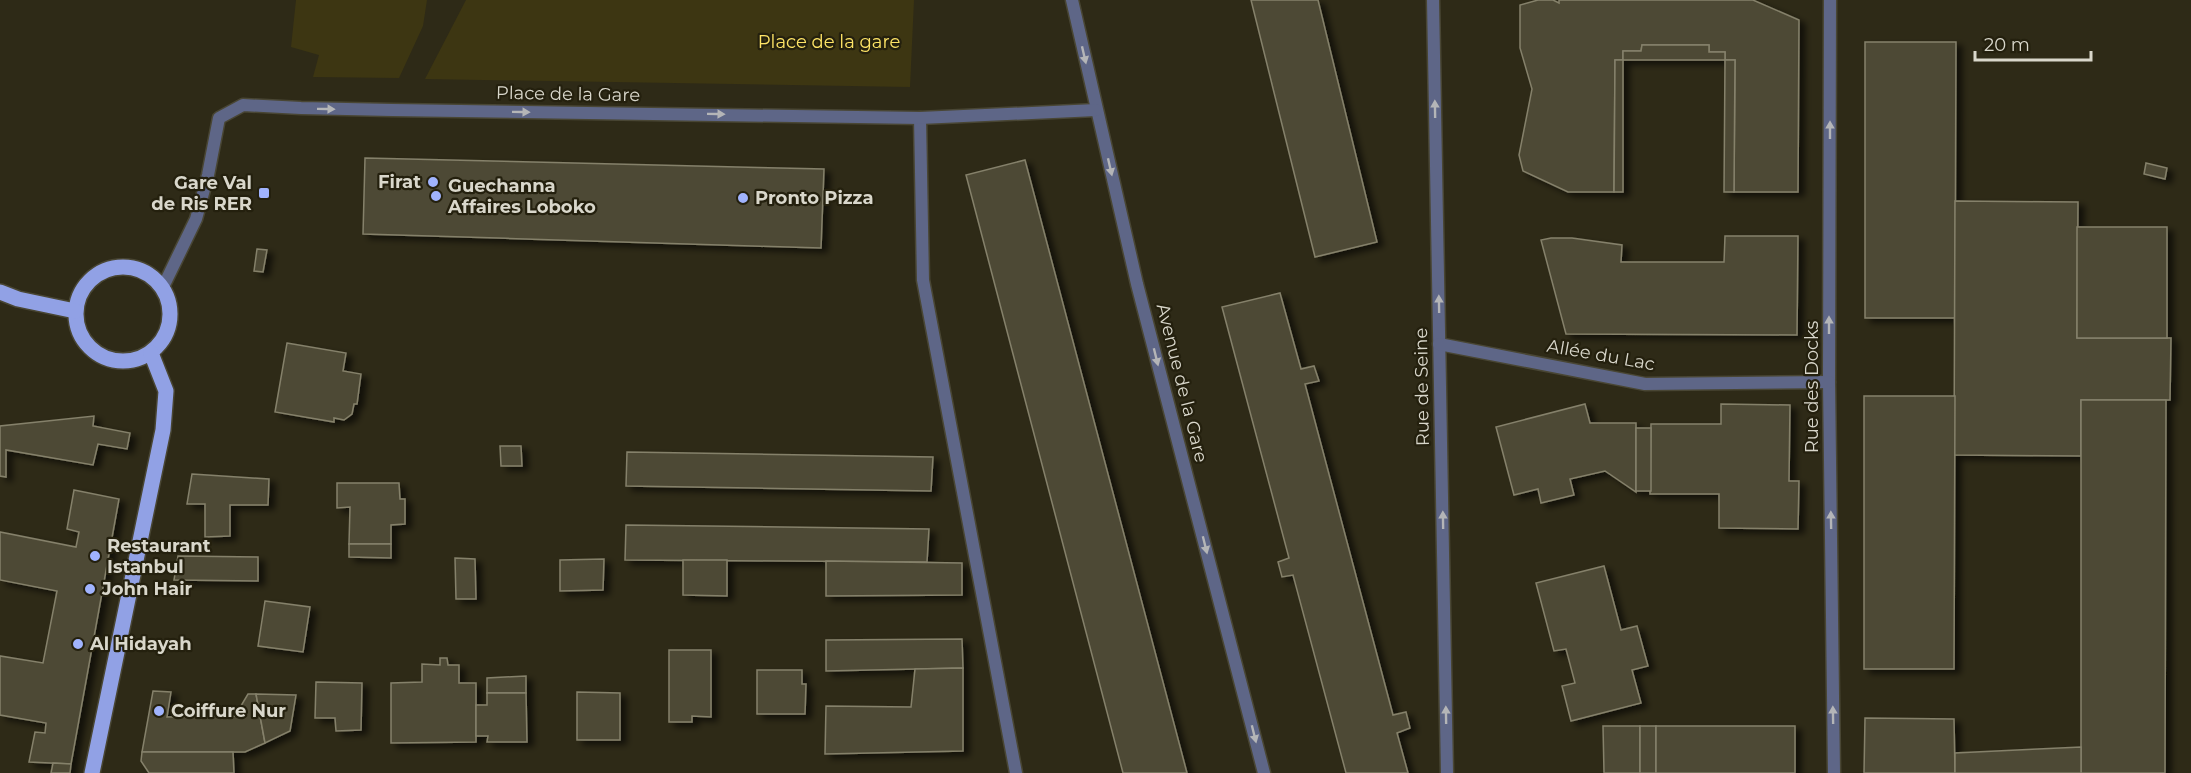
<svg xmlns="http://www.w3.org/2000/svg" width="2191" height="773" viewBox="0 0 2191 773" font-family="Montserrat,sans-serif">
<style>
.green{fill:#3d3612}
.building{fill:#4e4a36;stroke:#85816b;stroke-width:1.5;filter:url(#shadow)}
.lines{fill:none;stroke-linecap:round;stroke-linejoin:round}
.minor-casing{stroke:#494634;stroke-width:15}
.primary-casing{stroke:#494634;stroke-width:18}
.minor{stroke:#5e6687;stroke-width:12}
.primary{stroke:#91a1e5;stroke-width:15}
.oneway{fill:#b4b5b7}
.poi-dot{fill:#a0b3fd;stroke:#24200e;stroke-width:2}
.labels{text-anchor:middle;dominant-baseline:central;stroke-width:4.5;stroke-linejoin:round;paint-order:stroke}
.park-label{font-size:18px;fill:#fee466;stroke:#24200e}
.street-label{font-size:18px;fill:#d9d7cb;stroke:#24200e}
.poi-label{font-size:18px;font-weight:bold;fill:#d9d7cb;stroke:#24200e;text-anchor:start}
</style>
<defs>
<filter id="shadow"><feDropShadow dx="6" dy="4" stdDeviation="3" flood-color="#0009"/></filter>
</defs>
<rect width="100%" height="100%" fill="#2e2a17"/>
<g class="green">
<polygon points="296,0 427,0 423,26 399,78 313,77 319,55 291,47"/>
<polygon points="466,0 914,0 910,87 425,79"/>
</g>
<g class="building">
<polygon points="1251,0 1318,0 1377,242 1315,257"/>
<polygon points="1538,0 1553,0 1559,3 1559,0 1753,0 1799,20 1798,192 1734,192 1735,60 1725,60 1725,52 1709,52 1709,45 1642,45 1641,51 1623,51 1623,60 1615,60 1614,192 1568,192 1523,171 1519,155 1532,89 1520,48 1520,5"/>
<polygon points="1865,42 1956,42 1955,318 1865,318"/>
<polygon points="1642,45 1709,45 1709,52 1725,52 1725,60 1623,60 1623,51 1641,51"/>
<polygon points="1615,60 1623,60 1623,192 1614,192"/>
<polygon points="1725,60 1735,60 1734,192 1724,192"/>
<polygon points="365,158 824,169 821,248 363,234"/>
<polygon points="1025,160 1187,773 1123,773 966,175"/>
<polygon points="2146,163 2167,168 2165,179 2144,174"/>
<polygon points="1955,201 2078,202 2077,338 2171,338 2170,400 2081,400 2081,456 1954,455"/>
<rect x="2077" y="227" width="90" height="111"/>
<polygon points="1725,236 1798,236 1797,335 1566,334 1541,240 1551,238 1572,238 1622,245 1621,262 1724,262"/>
<polygon points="257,249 267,250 263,272 254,271"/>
<polygon points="1280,293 1301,369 1314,366 1319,381 1305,384 1393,715 1406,712 1410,728 1397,733 1408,773 1346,773 1293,575 1282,577 1278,562 1289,558 1222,307"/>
<polygon points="287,343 346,353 343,371 361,374 357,404 354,404 352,414 344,420 334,418 334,422 275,412"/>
<polygon points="1864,396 1955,396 1954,669 1864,669"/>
<polygon points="2081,400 2166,400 2165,773 2081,773"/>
<polygon points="1585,404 1590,423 1636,423 1636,492 1605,471 1570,479 1574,495 1541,503 1538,489 1514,495 1496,427"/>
<polygon points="1721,404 1790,405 1789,481 1799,481 1798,529 1719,528 1719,494 1650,494 1651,424 1721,424"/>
<polygon points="94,416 93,426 130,433 127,449 98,444 93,465 6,450 6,477 0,476 0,426"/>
<rect x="1636" y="428" width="15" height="63"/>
<polygon points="500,446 521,446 522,466 501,466"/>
<polygon points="627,452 933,457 931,491 626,486"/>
<polygon points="192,474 269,479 268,505 230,505 230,536 205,537 205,504 187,504"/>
<polygon points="337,483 399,483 400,499 405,499 405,524 391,525 391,544 349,544 350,507 337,508"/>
<polygon points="74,490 119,499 71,764 29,762 35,732 45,733 46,723 0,715 0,656 43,663 57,591 0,580 0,532 76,547 79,532 67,529"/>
<polygon points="626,525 929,529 927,562 625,560"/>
<polygon points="349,544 391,544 391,558 349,557"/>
<polygon points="178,556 258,557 258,581 174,580"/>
<polygon points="455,558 475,559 476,599 456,599"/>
<polygon points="604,559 603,590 560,591 560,560"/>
<polygon points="683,560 727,560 727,596 683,595"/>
<polygon points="826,561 962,563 962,595 826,596"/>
<polygon points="1604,566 1621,630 1637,626 1648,666 1632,670 1641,703 1571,721 1562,686 1575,683 1566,649 1554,651 1536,583"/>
<polygon points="265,601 310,607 303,652 258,646"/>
<polygon points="962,639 963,668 826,671 826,640"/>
<polygon points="669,650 711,650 711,717 692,716 692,722 669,722"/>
<polygon points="440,658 447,658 448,665 459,665 459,683 476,683 476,742 391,743 391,683 422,682 422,664 440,665"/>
<polygon points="963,668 963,751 825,754 826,706 911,707 915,669"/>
<polygon points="757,670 802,670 802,684 806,684 805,714 757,714"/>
<polygon points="526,676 526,693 487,693 487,678"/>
<polygon points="316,682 362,683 361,730 336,731 335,718 315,718"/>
<polygon points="153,691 171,692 167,717 235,716 248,694 256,694 265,743 245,752 142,752"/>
<polygon points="577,692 620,693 620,740 577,740"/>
<polygon points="487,693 526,693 527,742 487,742 488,736 476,736 476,705 487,705"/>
<polygon points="256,694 296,695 290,731 265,743"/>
<polygon points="1865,718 1954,719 1955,773 1864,773"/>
<polygon points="1603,726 1640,726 1640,773 1604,773"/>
<rect x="1640" y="726" width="16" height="47"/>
<rect x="1656" y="726" width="139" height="47"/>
<polygon points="2081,747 2081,773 1955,773 1955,753"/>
<polygon points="142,752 233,752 234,773 149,773 141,761"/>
<polygon points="53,763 71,764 70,773 51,773"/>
</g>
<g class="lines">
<g class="minor-casing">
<g id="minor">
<polyline points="1072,0 1137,284 1264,773"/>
<polyline points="1433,0 1447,773"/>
<polyline points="1830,0 1829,382 1834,773"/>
<polyline points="920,118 923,280 1016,773"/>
<polyline points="163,287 196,219 208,175 219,118 243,105 301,108 392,110 920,118 1096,110"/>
<polyline points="1439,344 1645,384 1829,382"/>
</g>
</g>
<g class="primary-casing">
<g id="primary">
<circle cx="123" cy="314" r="47"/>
<polyline points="0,292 18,299 75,311"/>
<polyline points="92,773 163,430 166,391 151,353"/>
</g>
</g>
<use href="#minor" class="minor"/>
<use href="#primary" class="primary"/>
</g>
<defs><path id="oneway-solid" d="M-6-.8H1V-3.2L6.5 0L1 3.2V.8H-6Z" transform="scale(1.5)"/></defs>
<g class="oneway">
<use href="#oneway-solid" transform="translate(1084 55) rotate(77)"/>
<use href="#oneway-solid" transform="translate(326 109) rotate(1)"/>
<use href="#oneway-solid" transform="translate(1435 109) rotate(-91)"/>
<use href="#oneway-solid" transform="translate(521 112) rotate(1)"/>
<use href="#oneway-solid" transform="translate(716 114) rotate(1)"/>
<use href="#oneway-solid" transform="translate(1830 130) rotate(-90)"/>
<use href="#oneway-solid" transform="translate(1110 167) rotate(77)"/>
<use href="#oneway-solid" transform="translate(1439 304) rotate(-91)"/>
<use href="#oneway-solid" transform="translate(1829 325) rotate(-90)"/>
<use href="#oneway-solid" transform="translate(1156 357) rotate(76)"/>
<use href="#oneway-solid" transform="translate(1443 520) rotate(-91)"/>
<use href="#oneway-solid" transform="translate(1831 520) rotate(-91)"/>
<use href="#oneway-solid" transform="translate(1205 545) rotate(76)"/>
<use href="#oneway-solid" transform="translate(1446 715) rotate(-91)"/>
<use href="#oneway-solid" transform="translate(1833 715) rotate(-91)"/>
<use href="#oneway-solid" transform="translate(1254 734) rotate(76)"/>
</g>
<g class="poi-dot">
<circle cx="433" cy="182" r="6"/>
<rect x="258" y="187" width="12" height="12" rx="3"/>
<circle cx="436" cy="196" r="6"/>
<circle cx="743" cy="198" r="6"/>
<circle cx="95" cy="556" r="6"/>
<circle cx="90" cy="589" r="6"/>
<circle cx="78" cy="644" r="6"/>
<circle cx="159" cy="711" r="6"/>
</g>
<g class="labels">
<g class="park-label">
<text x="829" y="42">Place de la gare</text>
</g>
<g class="street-label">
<text transform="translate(568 94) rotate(1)">Place de la Gare</text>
<text transform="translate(1601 355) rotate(10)">Allée du Lac</text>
<text transform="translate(1182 383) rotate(76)">Avenue de la Gare</text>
<text transform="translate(1422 387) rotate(-91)">Rue de Seine</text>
<text transform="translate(1812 387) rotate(-90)">Rue des Docks</text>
</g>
<g class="poi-label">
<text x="421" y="182" text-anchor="end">Firat</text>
<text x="252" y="183" text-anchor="end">Gare Val<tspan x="252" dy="21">de Ris RER</tspan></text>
<text x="448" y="186">Guechanna<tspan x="448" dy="21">Affaires Loboko</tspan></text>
<text x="755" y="198">Pronto Pizza</text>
<text x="107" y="546">Restaurant<tspan x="107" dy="21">Istanbul</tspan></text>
<text x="102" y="589">John Hair</text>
<text x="90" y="644">Al Hidayah</text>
<text x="171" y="711">Coiffure Nur</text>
</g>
</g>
<path d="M1975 51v9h116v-9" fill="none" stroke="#d9d7cb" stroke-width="3"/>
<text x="1984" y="51" font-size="18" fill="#d9d7cb" stroke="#24200e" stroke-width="4.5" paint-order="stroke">20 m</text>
</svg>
